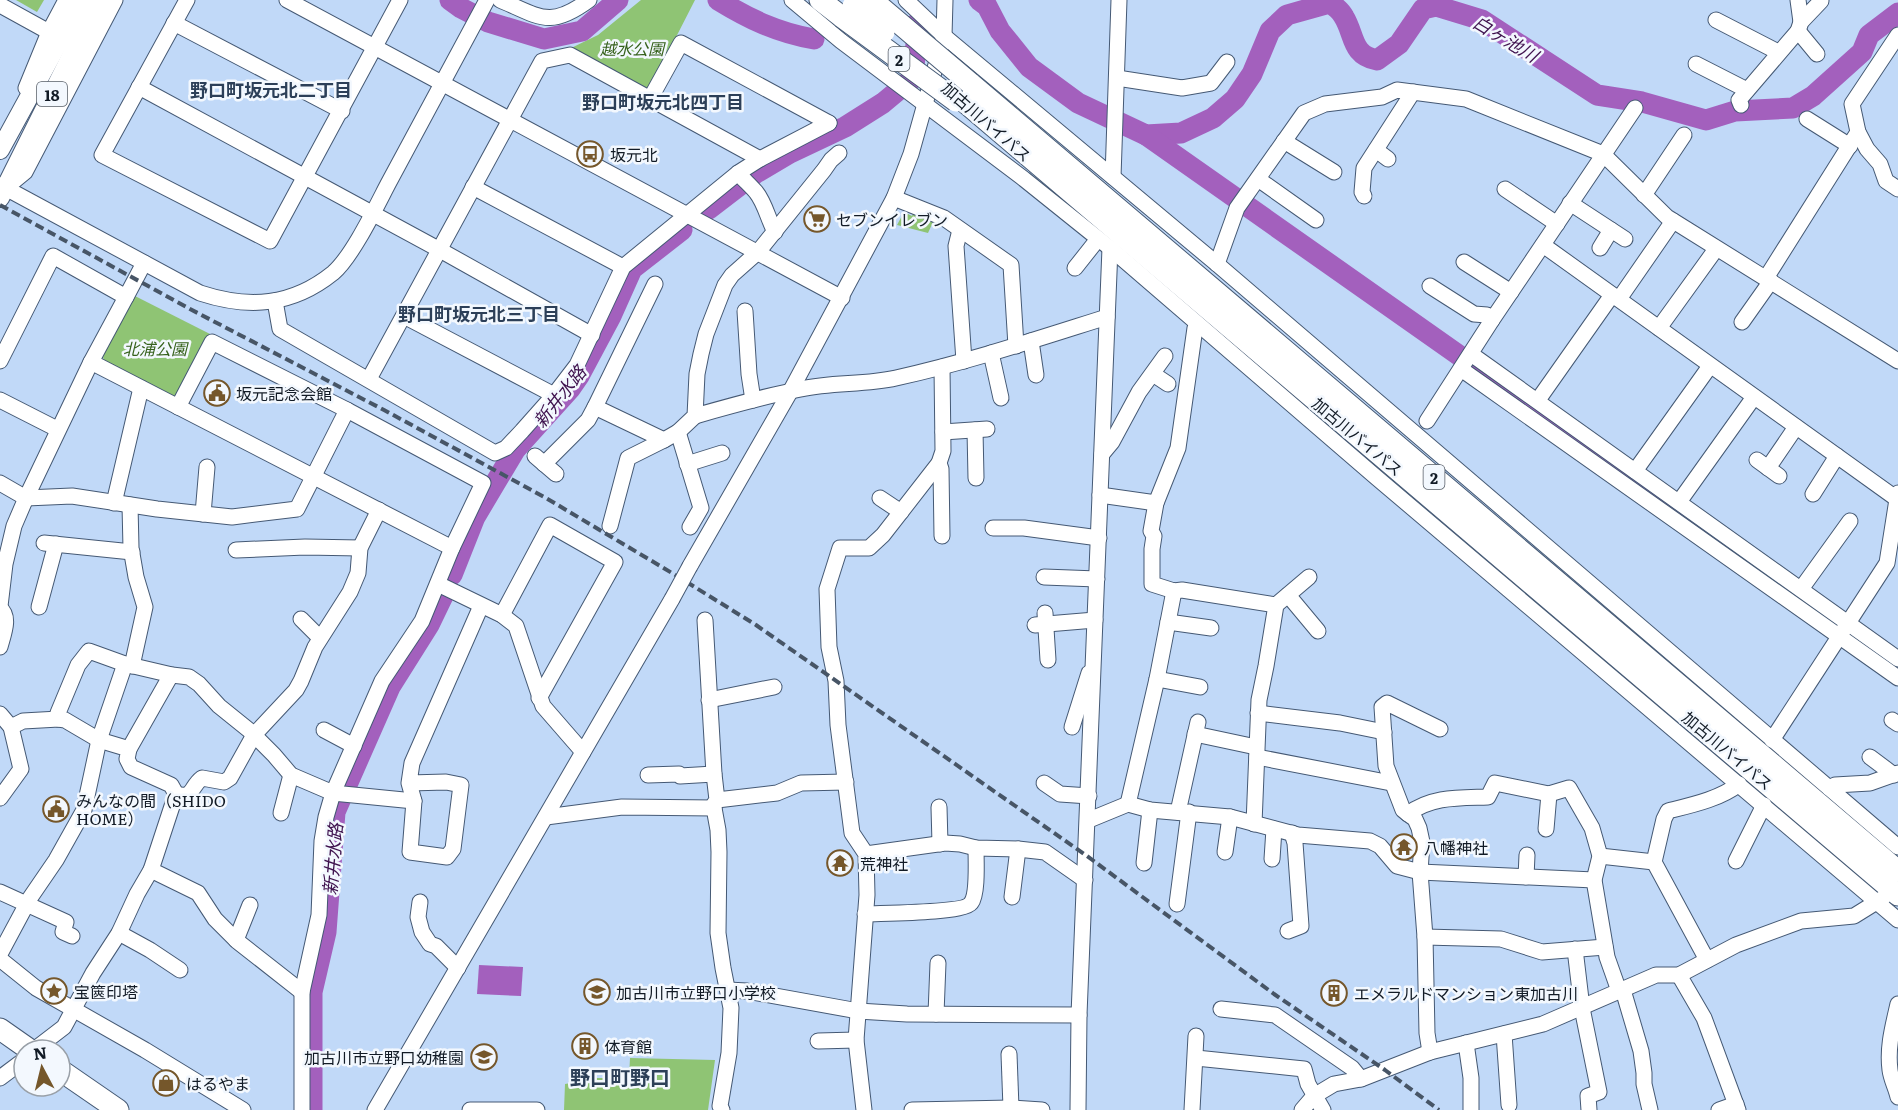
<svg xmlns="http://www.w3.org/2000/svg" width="1898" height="1110" viewBox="0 0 1898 1110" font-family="Literata,'Noto Sans JP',serif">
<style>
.green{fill:#8fc474}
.water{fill:#a360bd}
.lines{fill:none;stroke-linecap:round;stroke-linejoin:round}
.river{stroke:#a360bd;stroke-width:21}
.minor-casing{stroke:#455974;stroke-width:17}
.major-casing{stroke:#455974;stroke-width:20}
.highway-casing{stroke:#455974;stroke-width:23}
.minor{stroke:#fff;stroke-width:15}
.major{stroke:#fff;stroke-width:18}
.highway{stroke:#fff;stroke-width:21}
.rail{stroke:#475566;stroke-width:4;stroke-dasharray:9 4.5;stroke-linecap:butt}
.minor-bridge-casing{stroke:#455974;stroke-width:17;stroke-linecap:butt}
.highway-bridge-casing{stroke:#455974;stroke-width:23;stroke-linecap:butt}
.minor-bridge{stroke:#fff;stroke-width:15}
.highway-bridge{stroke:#fff;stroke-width:21}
.labels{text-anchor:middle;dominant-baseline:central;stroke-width:5;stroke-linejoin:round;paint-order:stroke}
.shield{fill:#f3f8fe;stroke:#565d67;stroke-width:1.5}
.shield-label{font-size:15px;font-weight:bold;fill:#121b26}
.park-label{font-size:16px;font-style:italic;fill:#36611c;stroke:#f3f8fe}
.street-label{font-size:16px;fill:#121b26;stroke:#f3f8fe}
.poi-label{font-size:16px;fill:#121b26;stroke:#f3f8fe;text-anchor:start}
.water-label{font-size:18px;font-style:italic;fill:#3f124e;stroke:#f3f8fe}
.neighbourhood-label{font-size:18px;font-weight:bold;fill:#2c3f58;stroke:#f3f8fe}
.quarter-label{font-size:20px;font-weight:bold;fill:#2c3f58;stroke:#f3f8fe}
</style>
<rect width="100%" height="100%" fill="#c1d9f8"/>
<g class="green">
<polygon points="16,0 44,0 37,12"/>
<polygon points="641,0 695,0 650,88 643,90 567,50 598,35"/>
<polygon points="914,211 933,222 928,233 897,225 904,212 912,216"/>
<polygon points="133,295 210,334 179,395 170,397 104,363 103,356"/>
<polygon points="630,1058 715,1060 708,1110 564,1110 565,1084 571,1083 575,1078 629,1078"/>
</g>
<polygon class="water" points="479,965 523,967 521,996 477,994"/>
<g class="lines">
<g class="river">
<polyline points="450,0 461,8 488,22 544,39 582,31 618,0"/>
<path d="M 718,0 C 749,19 778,33 814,39"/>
<path d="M 979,0 L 987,6 L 1000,31 L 1029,67 L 1078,103 L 1146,135 L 1181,133 L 1213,118 L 1235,99 L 1252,74 L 1270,31 L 1287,15 L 1330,3 C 1336,7 1341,11 1344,17 C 1355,35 1351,55 1377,60 L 1399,44 L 1423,9 L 1436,6 L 1482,20 L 1597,95 L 1642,102 L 1706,120 L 1735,111 L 1793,108 L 1813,96 L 1862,52 L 1869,35 L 1898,13"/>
<polyline points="1146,135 1477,368 1764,574"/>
<polyline points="709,209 756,173 790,153 845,127 883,103 913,78 917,33 911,26"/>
<polyline points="452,575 475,517 515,450 570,389 579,376 611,316 632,269 682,230"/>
<polyline points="312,1110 312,992 326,932 335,812 390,687 429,625 443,596"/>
</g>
<g class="minor-casing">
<g id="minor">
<polyline points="187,0 102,155 270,241 400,0"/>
<polyline points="287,0 842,298"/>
<path d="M 500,0 C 540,17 550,29 589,0"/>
<polyline points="792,0 841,41 1024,179 1110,248 1377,478 1898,920"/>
<polyline points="906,0 944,36 1217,264 1898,847"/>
<polyline points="1798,0 1801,22"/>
<polyline points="0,5 49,32"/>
<polyline points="1716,20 1778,52"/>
<polyline points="174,23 342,111"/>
<polyline points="1798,31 1817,54"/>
<polyline points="1898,35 1852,104 1858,132 1867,149 1880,164 1886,181 1898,189"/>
<polyline points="1696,64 1747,90"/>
<polyline points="1117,78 1182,88 1211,83 1227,62"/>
<polyline points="139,87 440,250 592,335"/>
<polyline points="26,88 49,32 66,0"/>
<polyline points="650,99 681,43 829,123"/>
<polyline points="1741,105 1739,100 1798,31 1801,22 1821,1"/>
<polyline points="1807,119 1850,146"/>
<polyline points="1284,141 1334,172"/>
<polyline points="1376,150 1388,159"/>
<path d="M 738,173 C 744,180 750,185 756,192 C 765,203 768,219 775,232"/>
<polyline points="1113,177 1119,0"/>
<polyline points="1258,179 1316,220"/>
<path d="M 0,185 L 200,293 C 249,309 292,306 333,273 C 352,257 376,207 388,184 C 421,123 454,61 487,0"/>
<polyline points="8,186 25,172 115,0"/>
<polyline points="473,187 623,267"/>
<polyline points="1505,189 1557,224"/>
<polyline points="1644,195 1684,135"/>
<polyline points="1364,196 1362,192 1364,168 1413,92"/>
<polyline points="894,198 944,218 1011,265 1016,346"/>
<polyline points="1570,203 1625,239"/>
<polyline points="960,230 956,246 964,361"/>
<polyline points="1543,245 1897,499"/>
<polyline points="1600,248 1611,230"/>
<polyline points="1464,262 1511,292"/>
<polyline points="1217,264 1237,208 1304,113 1325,104 1382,97 1397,90 1466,99 1603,154 1667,217 1898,361"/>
<polyline points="1075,268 1098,239"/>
<polyline points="1766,278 1858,132"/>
<polyline points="655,284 595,407 664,440 678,432 695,416 697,374 701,354 706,334 725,285 732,275 758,252 824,170 831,160 839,153"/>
<polyline points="1430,286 1474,314 1487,315 1492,320"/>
<polyline points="126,297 144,263"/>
<polyline points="1619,299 1673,221"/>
<polyline points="275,301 280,329 495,453 506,448 522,431 554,395 577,365 623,267 738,173 760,159 829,123"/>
<polyline points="745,311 749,374 753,400"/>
<polyline points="404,316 554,395"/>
<polyline points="1742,322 1771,281"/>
<polyline points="1195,328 1178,448 1156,503 1151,531 1154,536 1152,549 1152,584 1174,591 1182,590 1276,605"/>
<polyline points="1659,328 1716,249"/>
<polyline points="1031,341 1036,375"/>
<polyline points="991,353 1001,398"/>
<polyline points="1471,354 1898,659"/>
<polyline points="0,361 53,256 126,297 91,362 26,498 14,526 5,564 0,606"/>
<polyline points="91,362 452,548"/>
<polyline points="1461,369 1898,678"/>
<polyline points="1153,374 1168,384"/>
<polyline points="369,379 542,61 570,55 760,159"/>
<polyline points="0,400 57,429"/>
<polyline points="1538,400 1612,295"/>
<polyline points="178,407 212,342 347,410 483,483 452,548 422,621 382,681 333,793 326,817 322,841 319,915 302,992 302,1110"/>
<path d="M 695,416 C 730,406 765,396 801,389 C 832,382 865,385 896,378 C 968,362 1037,339 1107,317"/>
<polyline points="1427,421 1492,320 1635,108"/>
<polyline points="975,430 976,478"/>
<polyline points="678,432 701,508 690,527"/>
<polyline points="943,432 987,429"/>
<polyline points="1102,454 1112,442 1139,392 1165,356"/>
<polyline points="535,456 556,474"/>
<polyline points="1757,460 1779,476"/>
<polyline points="939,463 941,469 942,536"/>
<polyline points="544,464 588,420 595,407"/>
<polyline points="687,464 722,453"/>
<polyline points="1768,468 1796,427"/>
<polyline points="1635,471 1710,366"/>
<polyline points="0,483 26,498 72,496 157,509 232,517 297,509 347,410"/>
<polyline points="1813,494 1837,456"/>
<polyline points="1100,495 1156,503"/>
<polyline points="880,498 901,512"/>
<polyline points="1679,502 1754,397"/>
<polyline points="114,503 141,388"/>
<polyline points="130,505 131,548 136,577 145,607 132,666"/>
<polyline points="203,514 207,467"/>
<polyline points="610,526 628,458 664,440"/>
<polyline points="993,528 1024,528 1099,538"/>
<polyline points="44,543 132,552"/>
<polyline points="236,550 305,547 360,548"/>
<polyline points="690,566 790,392 894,198 911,154 944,36 945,0"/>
<polyline points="1044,577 1097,579"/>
<polyline points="438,584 502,615 516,626 543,706 583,752"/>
<polyline points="1801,589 1850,521"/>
<polyline points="1288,595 1318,631"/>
<polyline points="39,607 56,544"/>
<path d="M 0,608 C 11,617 3,635 0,647"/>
<polyline points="1045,613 1048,660"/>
<polyline points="502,615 550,525 615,562 539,698"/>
<polyline points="301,619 320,638"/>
<polyline points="705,620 714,774 717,800 714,804 714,808 718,830 719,852 718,933 723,968 731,1008 729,1053 720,1106 722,1110"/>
<polyline points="1168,622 1211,628"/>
<polyline points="1035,625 1095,620"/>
<polyline points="1157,679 1200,687"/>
<polyline points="709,700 774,687"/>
<polyline points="1258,713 1340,723 1384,732"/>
<polyline points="0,714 11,727 21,769 0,798"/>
<polyline points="59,719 58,713 78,665 89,651 125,664 172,675 189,677 199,684 219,706 250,731 274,755 291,775 333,793 414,801"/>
<polyline points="1892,720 1898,724"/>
<polyline points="11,727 23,721 59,719 65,720 99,740 129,749 127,759 131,767 171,785 176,794 151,870 198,893 215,919 237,941 302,992"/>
<polyline points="1072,727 1089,673"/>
<polyline points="324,730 354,746"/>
<polyline points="1195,734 1256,747"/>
<polyline points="1772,740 1887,563 1898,493"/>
<polyline points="129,749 171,675"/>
<polyline points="1257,757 1391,783"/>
<polyline points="1870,757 1894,775"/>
<polyline points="648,775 679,774 680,776 714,774"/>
<polyline points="409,783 446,782 461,785 453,849 447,857 410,852 414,801 409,783 412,763 481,606"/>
<polyline points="1044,783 1060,794 1089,796"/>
<polyline points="1829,788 1835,785 1870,783 1898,773"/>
<path d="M 176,794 C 194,799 190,787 202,778 L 224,782 L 230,778 L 254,735 L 296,690 L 301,681 L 315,647 L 350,592 L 358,573 L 360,548 L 379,510"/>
<polyline points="717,800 777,793 801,783 846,782"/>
<polyline points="1128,804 1157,679 1174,591"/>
<polyline points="939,807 940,844"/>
<polyline points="1178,812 1198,722"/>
<polyline points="281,813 291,775"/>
<polyline points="1408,814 1403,810 1386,766 1382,707 1387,703 1440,729"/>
<polyline points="546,817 622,807 714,808"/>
<polyline points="1089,820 1128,804 1150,810 1230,817 1298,835 1370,841 1380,846 1397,866 1420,872 1594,880"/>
<polyline points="1254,824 1259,700 1266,666 1276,605 1309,577"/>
<polyline points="1546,829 1549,794"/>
<polyline points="1225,852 1230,817"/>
<polyline points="866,854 945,843 960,844 976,848 1018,849 1045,852 1085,880"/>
<polyline points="1600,856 1654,862"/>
<polyline points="1272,859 1274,829"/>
<polyline points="1736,861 1764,805"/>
<polyline points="1144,863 1150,810"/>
<polyline points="1526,877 1527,855"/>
<polyline points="0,892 66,922 63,932 72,936"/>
<polyline points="1012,897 1018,849"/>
<polyline points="420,902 418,917 422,932 430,944 436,946 458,968"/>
<polyline points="1177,904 1189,812"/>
<path d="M 865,914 C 881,913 964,913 971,903 C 978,894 976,861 976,848"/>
<polyline points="1288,931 1301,926 1295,843 1292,833"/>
<polyline points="119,933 150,950 180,970"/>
<polyline points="1425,937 1501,939 1542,952 1605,947"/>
<polyline points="236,940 250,905"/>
<polyline points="1575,949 1582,1008 1599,1092 1588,1096 1589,1110"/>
<polyline points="0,954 30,898 56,860 84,810 99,740 125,664"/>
<polyline points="0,959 36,988 145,1050 243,1110"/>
<path d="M 1707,960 L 1654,862 L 1664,819 L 1668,811 C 1692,805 1720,799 1739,784"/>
<polyline points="1679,975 1704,1018 1738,1110"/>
<polyline points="728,990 747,991 858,1011 907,1014 1079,1015"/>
<polyline points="1623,990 1641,1051 1644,1073 1644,1084 1650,1110"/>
<path d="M 1898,1004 C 1893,1026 1887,1047 1890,1070 C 1891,1079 1896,1088 1898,1097"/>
<polyline points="1221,1009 1275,1015 1352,1068 1361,1079"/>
<polyline points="936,1014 938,963"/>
<polyline points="1504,1034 1509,1105"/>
<polyline points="818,1041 856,1040"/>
<polyline points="1466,1043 1471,1078 1471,1110"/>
<polyline points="34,1050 64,1027 93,973 119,933 137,894 151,870"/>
<path d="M 1430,1052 L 1427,1033 L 1425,937 L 1420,872 L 1422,842 L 1419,828 L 1415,819 L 1408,814 C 1432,796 1460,798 1488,797 L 1495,783 L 1549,794 L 1569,788 L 1592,828 L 1600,856 L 1594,880 L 1607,957 L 1619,991"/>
<polyline points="1009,1054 1011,1108"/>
<polyline points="1196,1058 1304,1069 1308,1084 1323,1110"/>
<polyline points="0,1078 24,1060"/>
<polyline points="375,1110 672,599"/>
<polyline points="470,1110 537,1110"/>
<polyline points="864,1110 856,1040 867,895 866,854 852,833 838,725 836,681 829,647 827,589 840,548 869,548 883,535 939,463 943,451 942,367"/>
<polyline points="912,1110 1011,1108 1042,1110"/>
<polyline points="1078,1110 1079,1015 1110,248"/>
<polyline points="1192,1110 1196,1036"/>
<polyline points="1302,1110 1314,1096 1334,1084 1361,1079 1430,1052 1543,1024 1656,975 1679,975 1736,945 1801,921 1854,916 1883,898"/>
<polyline points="1719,1110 1736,1104"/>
</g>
</g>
<g class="major-casing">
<g id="major">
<polyline points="0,150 82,0"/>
<polyline points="0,198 99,0"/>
</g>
</g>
<g class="highway-casing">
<g id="highway">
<polyline points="820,0 842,17"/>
<polyline points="970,83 1898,871"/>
<polyline points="959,97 1898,895"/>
<polyline points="0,1029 30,1050"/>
<polyline points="60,1070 118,1110"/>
</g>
</g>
<use href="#minor" class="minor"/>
<use href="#major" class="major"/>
<use href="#highway" class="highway"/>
<polyline class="rail" points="0,205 190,309 384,410 546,498 677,576 756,625 1087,856 1274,994 1385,1070 1439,1110"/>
<g class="minor-bridge-casing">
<polyline id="minor-bridge" points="672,599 690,566"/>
</g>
<g class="highway-bridge-casing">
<g id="highway-bridge">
<polyline points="872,0 970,83"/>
<polyline points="853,6 884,32"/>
<polyline points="842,17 956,101"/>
</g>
</g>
<use href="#minor-bridge" class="minor-bridge"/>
<use href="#highway-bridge" class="highway-bridge"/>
</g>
<defs>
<g id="bus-ring" transform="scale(1.35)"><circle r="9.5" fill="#f3f8fe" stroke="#75572b" stroke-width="1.5"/><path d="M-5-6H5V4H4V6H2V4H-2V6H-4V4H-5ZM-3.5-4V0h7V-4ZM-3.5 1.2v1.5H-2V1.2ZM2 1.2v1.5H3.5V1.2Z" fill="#75572b"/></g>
<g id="supermarket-ring" transform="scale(1.35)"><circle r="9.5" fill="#f3f8fe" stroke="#75572b" stroke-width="1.5"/><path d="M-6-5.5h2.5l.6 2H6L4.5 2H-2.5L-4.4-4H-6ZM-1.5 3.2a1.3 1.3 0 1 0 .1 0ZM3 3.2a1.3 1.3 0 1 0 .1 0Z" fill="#75572b"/></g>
<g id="civic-ring" transform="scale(1.35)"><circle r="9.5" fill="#f3f8fe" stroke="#75572b" stroke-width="1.5"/><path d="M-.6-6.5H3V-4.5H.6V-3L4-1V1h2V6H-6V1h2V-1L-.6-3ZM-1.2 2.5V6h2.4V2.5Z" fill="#75572b"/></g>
<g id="temple-ring" transform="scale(1.35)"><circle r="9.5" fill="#f3f8fe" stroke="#75572b" stroke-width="1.5"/><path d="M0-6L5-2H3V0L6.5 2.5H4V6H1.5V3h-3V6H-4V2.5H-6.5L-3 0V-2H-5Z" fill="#75572b"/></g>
<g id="sight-ring" transform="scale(1.35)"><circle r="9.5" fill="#f3f8fe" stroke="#75572b" stroke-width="1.5"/><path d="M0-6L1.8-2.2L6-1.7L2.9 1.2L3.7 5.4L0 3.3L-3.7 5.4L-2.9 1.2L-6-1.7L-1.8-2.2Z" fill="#75572b"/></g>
<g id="school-ring" transform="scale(1.35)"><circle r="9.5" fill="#f3f8fe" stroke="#75572b" stroke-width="1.5"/><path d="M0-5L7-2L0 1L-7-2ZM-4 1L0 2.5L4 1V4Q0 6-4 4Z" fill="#75572b"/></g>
<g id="building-ring" transform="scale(1.35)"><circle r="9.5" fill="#f3f8fe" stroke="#75572b" stroke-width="1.5"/><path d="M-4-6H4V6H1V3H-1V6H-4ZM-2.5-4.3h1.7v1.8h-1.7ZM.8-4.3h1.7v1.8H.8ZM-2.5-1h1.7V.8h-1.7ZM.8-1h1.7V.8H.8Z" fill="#75572b"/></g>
<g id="shop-ring" transform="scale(1.35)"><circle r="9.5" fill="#f3f8fe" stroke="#75572b" stroke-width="1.5"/><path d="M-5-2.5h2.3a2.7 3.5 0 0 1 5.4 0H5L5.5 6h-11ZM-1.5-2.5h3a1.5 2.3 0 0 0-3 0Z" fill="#75572b"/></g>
</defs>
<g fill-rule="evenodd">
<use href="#bus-ring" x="590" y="154"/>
<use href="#supermarket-ring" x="817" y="219"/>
<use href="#civic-ring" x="217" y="393"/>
<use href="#civic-ring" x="56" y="809"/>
<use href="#temple-ring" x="1404" y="847"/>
<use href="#temple-ring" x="840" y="863"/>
<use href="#sight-ring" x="54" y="991"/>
<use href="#school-ring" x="597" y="992"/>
<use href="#building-ring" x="1334" y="993"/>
<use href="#building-ring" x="585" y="1046"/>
<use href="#school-ring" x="484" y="1057"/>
<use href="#shop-ring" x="166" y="1083"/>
</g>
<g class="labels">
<g class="shield">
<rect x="888.5" y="47" width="21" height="24" rx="4.5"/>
<rect x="37" y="82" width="30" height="24" rx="4.5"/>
<rect x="1423.5" y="465" width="21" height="24" rx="4.5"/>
</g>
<g class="shield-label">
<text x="899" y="59">2</text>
<text x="52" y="94">18</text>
<text x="1434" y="477">2</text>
</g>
<g class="park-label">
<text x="632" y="48">越水公園</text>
<text x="155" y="348">北浦公園</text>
</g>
<g class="street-label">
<text transform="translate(987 121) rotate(41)">加古川バイパス</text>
<text transform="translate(1358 436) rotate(40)">加古川バイパス</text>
<text transform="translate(1728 750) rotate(40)">加古川バイパス</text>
</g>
<g class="poi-label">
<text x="610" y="154">坂元北</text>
<text x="836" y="219">セブンイレブン</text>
<text x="236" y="393">坂元記念会館</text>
<text x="76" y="800">みんなの間（SHIDO<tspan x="76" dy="18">HOME）</tspan></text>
<text x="1424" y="847">八幡神社</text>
<text x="860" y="863">荒神社</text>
<text x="74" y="991">宝篋印塔</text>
<text x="616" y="992">加古川市立野口小学校</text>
<text x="1354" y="993">エメラルドマンション東加古川</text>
<text x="604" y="1046">体育館</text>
<text x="464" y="1057" text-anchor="end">加古川市立野口幼稚園</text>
<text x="186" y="1083">はるやま</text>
</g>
<g class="water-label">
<text transform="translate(1506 38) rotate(31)">白ヶ池川</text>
<text transform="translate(559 396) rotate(-52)">新井水路</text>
<text transform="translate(332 859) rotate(-85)">新井水路</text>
</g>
<g class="neighbourhood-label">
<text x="271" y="89">野口町坂元北二丁目</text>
<text x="663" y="101">野口町坂元北四丁目</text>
<text x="479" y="313">野口町坂元北三丁目</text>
</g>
<g class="quarter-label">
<text x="620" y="1076">野口町野口</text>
</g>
</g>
<g transform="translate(42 1068) rotate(353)"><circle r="28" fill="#f3f8fe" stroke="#99a0a8" stroke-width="1.5"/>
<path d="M0-4.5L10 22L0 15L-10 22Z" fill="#75572b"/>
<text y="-9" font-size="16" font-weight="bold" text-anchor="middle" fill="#121b26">N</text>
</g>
</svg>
